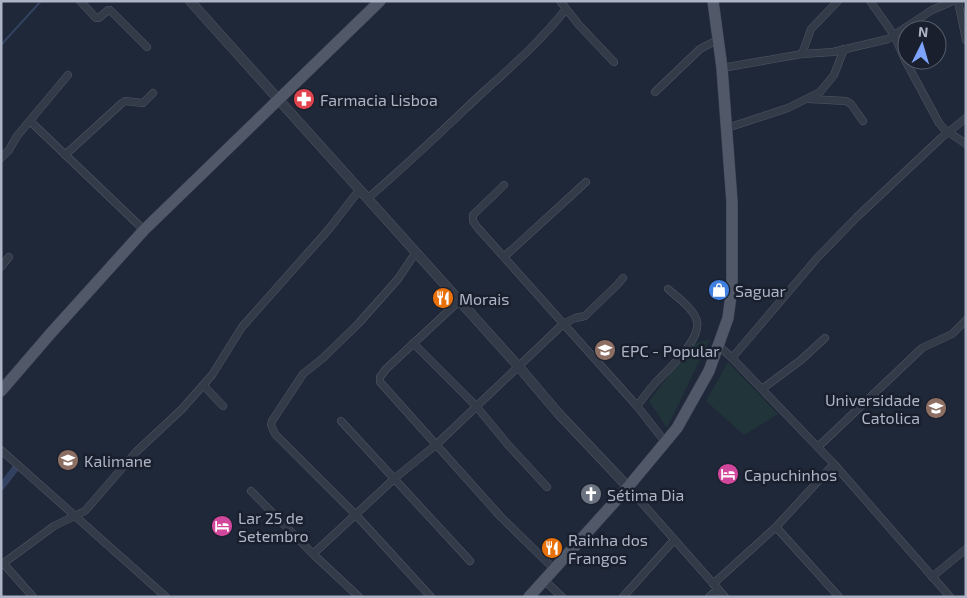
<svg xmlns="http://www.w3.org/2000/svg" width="967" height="598" viewBox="0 0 967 598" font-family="'Exo 2',sans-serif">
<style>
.green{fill:#213439}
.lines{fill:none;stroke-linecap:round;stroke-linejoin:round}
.stream{stroke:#324160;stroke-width:2}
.canal{stroke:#324160;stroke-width:7}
.minor-casing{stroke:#505766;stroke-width:8}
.tertiary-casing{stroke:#505766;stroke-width:10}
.primary-casing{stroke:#3c4352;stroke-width:12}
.minor{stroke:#333a48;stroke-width:7}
.tertiary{stroke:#333a48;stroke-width:9}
.primary{stroke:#515968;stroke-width:11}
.labels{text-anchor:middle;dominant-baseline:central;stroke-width:5;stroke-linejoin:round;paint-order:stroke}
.poi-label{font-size:16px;fill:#adb4c5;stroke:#191f2c;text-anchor:start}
</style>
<rect width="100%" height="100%" fill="#1f2838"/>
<g class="green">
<polygon points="710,339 667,428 649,401 693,344"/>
<polygon points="728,362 778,414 744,435 706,401"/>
</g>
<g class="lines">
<polyline class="stream" points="1,45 41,1"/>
<polyline class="canal" points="1,487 18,465"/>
<g class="minor-casing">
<g id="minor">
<polyline points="80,1 96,18 99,18 108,10 110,10 147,47"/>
<polyline points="560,1 579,25 614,62"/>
<polyline points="870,1 894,35 905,60 939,123 944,129 966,144"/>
<polyline points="958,1 966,40"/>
<polyline points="802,54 811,29 838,1"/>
<polyline points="722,68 802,54 833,52 888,39 932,10 953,1"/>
<polyline points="655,92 700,49 719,39"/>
<polyline points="808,99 846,101 851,104 863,121"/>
<polyline points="30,121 144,230"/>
<polyline points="727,128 788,108 820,92 834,75 844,49"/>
<polyline points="65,155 122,103 125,101 143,103 153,93"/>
<polyline points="1,158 9,150 17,136 68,75"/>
<polyline points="504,185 473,215 473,221 477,227 637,406 666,443"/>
<path d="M 368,198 C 407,165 443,130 480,95 C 510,68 541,41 566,9"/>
<polyline points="416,252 398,279 358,324 323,358 303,374 272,421 271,425 275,434 356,515 431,597"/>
<polyline points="504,257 586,182"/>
<polyline points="1,267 9,257"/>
<polyline points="459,301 386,369 380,377 380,382 501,517 554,569"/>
<polyline points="413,343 476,406 509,446 547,487"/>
<polyline points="719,346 732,358 834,464 950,597"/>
<polyline points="732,358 818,257 857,217 941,138 966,118"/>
<polyline points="204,386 223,406"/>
<polyline points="762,389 801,360 825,338"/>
<path d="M 637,406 C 644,397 651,387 659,379 C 671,367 701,339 697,321 C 693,308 677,297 668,289"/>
<polyline points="341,421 470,561"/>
<polyline points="818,447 922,348 952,334 966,320"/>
<polyline points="1,450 166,597"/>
<polyline points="628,487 725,597"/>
<polyline points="251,491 313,554"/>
<polyline points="776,527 839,597"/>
<polyline points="3,563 33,597"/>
<polyline points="1,565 54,526 85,511 136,452 182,409 212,375 242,327 329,229 360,189"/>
<polyline points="932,577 966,549"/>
<polyline points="544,580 562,597"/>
<polyline points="713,584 776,527 834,464"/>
<polyline points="359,597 313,554 395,478 437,444 563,324 575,318 585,316 618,284 623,278"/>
<polyline points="623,597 674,540"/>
<polyline points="709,597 718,589"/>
</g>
</g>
<g class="tertiary-casing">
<polyline id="tertiary" points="190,1 519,367 558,413 628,487"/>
</g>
<g class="primary-casing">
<g id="primary">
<polyline points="1,391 51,333 144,230 380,1"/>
<polyline points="529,597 628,487 677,428 709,371 728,318 732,288 732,202 722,68 713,1"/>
</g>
</g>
<use href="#minor" class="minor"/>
<use href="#tertiary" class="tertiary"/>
<use href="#primary" class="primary"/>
</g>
<defs>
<g id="pharmacy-disc" transform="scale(1.125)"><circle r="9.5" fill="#e0444e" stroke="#191f2c"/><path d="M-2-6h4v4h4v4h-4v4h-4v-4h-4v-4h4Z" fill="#fff"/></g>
<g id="shop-disc" transform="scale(1.125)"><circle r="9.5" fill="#3f7fe0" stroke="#191f2c"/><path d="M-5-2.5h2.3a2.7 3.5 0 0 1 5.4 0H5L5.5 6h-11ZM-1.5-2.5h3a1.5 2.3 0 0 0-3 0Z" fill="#fff"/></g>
<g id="restaurant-disc" transform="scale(1.125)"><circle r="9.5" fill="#e8710a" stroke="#191f2c"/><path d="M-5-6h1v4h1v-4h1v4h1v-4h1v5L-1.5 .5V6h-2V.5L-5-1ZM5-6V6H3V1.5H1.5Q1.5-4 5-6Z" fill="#fff"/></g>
<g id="school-disc" transform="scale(1.125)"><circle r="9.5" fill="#8d6e63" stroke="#191f2c"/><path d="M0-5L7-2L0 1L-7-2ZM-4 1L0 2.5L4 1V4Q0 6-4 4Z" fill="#fff"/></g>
<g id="hotel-disc" transform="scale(1.125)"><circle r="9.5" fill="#d1479c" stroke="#191f2c"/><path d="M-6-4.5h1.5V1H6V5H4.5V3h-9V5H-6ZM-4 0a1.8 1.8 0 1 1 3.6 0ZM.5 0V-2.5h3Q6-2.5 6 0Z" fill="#fff"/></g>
<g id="church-disc" transform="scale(1.125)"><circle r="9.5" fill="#6b7280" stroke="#191f2c"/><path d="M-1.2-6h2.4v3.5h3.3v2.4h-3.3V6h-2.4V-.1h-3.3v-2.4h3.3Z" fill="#fff"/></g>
</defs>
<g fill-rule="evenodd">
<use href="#pharmacy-disc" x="304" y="99"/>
<use href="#shop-disc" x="719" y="290"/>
<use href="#restaurant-disc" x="443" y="298"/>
<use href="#school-disc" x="605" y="350"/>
<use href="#school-disc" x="936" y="408"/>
<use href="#school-disc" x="68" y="460"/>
<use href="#hotel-disc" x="728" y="474"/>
<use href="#church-disc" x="591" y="494"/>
<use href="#hotel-disc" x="222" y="526"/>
<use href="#restaurant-disc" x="552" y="548"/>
</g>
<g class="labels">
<g class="poi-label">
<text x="320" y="99">Farmacia Lisboa</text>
<text x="735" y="290">Saguar</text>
<text x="459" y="298">Morais</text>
<text x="621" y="350">EPC - Popular</text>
<text x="920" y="399" text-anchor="end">Universidade<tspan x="920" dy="18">Catolica</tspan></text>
<text x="84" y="460">Kalimane</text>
<text x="744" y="474">Capuchinhos</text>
<text x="607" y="494">Sétima Dia</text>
<text x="238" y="517">Lar 25 de<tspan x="238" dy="18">Setembro</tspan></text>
<text x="568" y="539">Rainha dos<tspan x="568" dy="18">Frangos</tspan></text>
</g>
</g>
<rect width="967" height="598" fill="none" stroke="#adb4c5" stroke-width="5"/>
<g transform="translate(922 45) rotate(5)"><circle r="24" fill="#191f2c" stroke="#545b69"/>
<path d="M0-4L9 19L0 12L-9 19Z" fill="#7da3fa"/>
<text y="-8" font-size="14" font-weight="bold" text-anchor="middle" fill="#adb4c5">N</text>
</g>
</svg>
